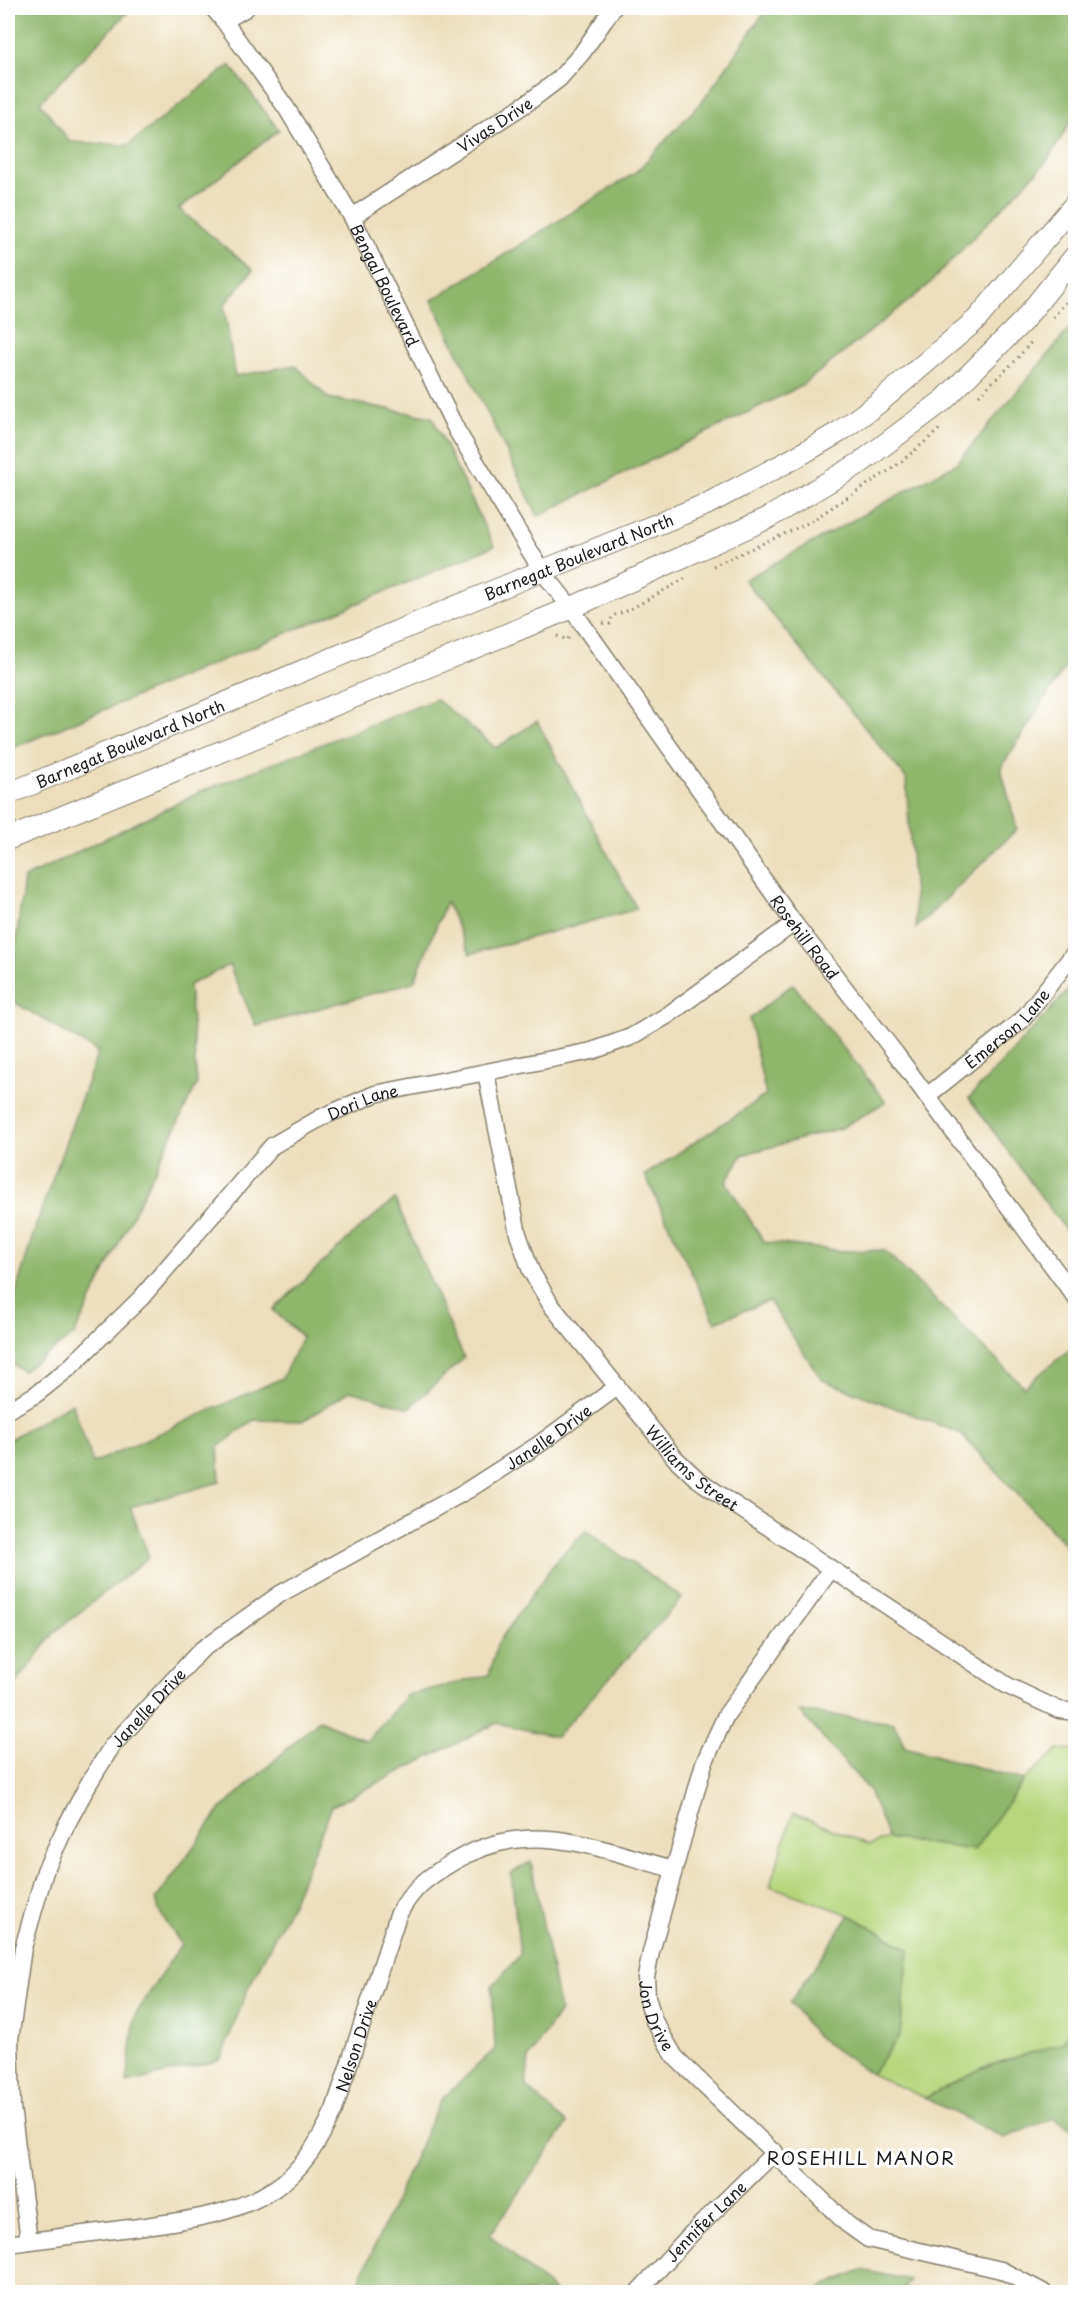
<svg xmlns="http://www.w3.org/2000/svg" width="1083" height="2300" viewBox="0 0 1083 2300" font-family="'Playpen Sans',sans-serif">
<style>
.green{fill:#b6d57c;stroke:#69784c;stroke-width:1.5}
.forest{fill:#90b66c;stroke:#566944;stroke-width:1.5}
.lines{fill:none;stroke-linecap:round;stroke-linejoin:round}
.minor-casing{stroke:#847d6c;stroke-width:19}
.tertiary-casing{stroke:#847d6c;stroke-width:23}
.path{stroke:#847d6c;stroke-width:3;stroke-dasharray:1.5 4.5;stroke-linecap:butt}
.minor{stroke:#fff;stroke-width:16}
.tertiary{stroke:#fff;stroke-width:21}
.labels{text-anchor:middle;dominant-baseline:central;stroke-width:6;stroke-linejoin:round;paint-order:stroke}
.street-label{font-size:16px;fill:#1c1c1c;stroke:#fff}
.neighbourhood-label{font-size:18px;letter-spacing:1.5px;fill:#1c1c1c;stroke:#fff}
</style>
<rect width="100%" height="100%" fill="#fff"/>
<filter id="ink" filterUnits="userSpaceOnUse"><feTurbulence type="fractalNoise" baseFrequency=".0167" numOctaves="2"/><feDisplacementMap in="SourceGraphic" scale="12" xChannelSelector="R" yChannelSelector="G"/><feConvolveMatrix kernelMatrix="1 2 1 2 8 2 1 2 1" color-interpolation-filters="sRGB"/></filter>
<filter id="wash" filterUnits="userSpaceOnUse"><feTurbulence type="fractalNoise" baseFrequency=".008" numOctaves="4" result="noise"/><feDisplacementMap in="SourceGraphic" scale="24" xChannelSelector="R" yChannelSelector="G"/><feGaussianBlur stdDeviation="1.35" result="paint"/><feColorMatrix in="noise" values="0 0 0 0 0 0 0 0 0 0 0 0 0 0 0 0 0 1.4 0 .05"/><feComposite in="paint" operator="in"/></filter>
<g filter="url(#wash)">
<rect width="100%" height="100%" fill="#ecdebc"/>
<polygon class="green" points="1075,1749 1076,2007 1065,2042 982,2068 925,2098 871,2074 900,2035 909,1949 850,1915 770,1886 793,1813 870,1845 888,1838 974,1850 1024,1780 1058,1750"/>
<g class="forest">
<polygon points="8,8 132,8 40,102 70,142 128,145 230,65 279,130 179,209 253,270 224,305 235,376 295,365 328,398 432,417 494,546 8,750"/>
<polygon points="767,8 1075,8 1075,115 1047,161 925,288 801,386 538,516 432,300 635,173 705,98"/>
<polygon points="1075,322 1075,651 1001,768 1017,829 916,928 906,778 744,580 957,463"/>
<polygon points="436,699 496,748 537,721 637,909 470,954 446,902 414,982 256,1026 229,965 189,985 197,1084 74,1335 23,1371 8,1361 8,1318 36,1225 98,1052 9,999 24,878 202,791"/>
<polygon points="1075,983 1075,1243 969,1098"/>
<polygon points="793,984 886,1102 841,1128 742,1155 726,1182 764,1242 843,1251 884,1250 1024,1387 1075,1345 1075,1555 960,1433 822,1380 769,1301 715,1322 645,1175 766,1095 749,1019"/>
<polygon points="395,1199 464,1358 409,1408 350,1391 303,1421 254,1420 218,1447 220,1482 130,1507 149,1557 55,1632 8,1695 8,1440 72,1403 93,1463 282,1378 302,1337 273,1310 354,1233"/>
<polygon points="586,1531 682,1598 556,1737 497,1723 332,1806 294,1899 248,1989 220,2060 127,2083 135,2015 181,1944 159,1911 156,1899 220,1810 319,1720 367,1741 407,1695 489,1675 497,1644 558,1558"/>
<polygon points="799,1711 894,1723 905,1747 1024,1780 974,1850 888,1838 869,1790"/>
<polygon points="531,1862 560,2011 529,2058 526,2087 567,2124 490,2235 555,2292 354,2292 440,2101 495,2049 492,1986 520,1955 511,1873"/>
<polygon points="850,1915 909,1949 900,2035 871,2074 816,2036 790,2002"/>
<polygon points="1075,2007 1075,2131 1054,2118 1004,2138 925,2098 982,2068 1065,2042"/>
<polygon points="861,2270 910,2280 901,2292 817,2292 822,2287"/>
</g>
</g>
<g filter="url(#ink)">
<g class="lines">
<g class="minor-casing">
<g id="minor">
<path id="s1" d="M 213,8 L 224,21 L 287,109 L 352,217 L 457,431 L 542,571 L 571,608 L 794,923 L 896,1054 L 1076,1298"/>
<polyline points="224,21 246,8"/>
<path id="s2" d="M 352,217 L 530,101 L 559,79 L 582,53 L 613,8"/>
<path id="s3" d="M 486,1073 L 518,1234 L 531,1271 L 551,1305 L 675,1458 L 696,1478 L 723,1497 L 1008,1686 L 1059,1710 L 1076,1712"/>
<path id="s4" d="M 927,1096 L 1022,1020 L 1076,951"/>
<path id="s5" d="M 8,1410 L 35,1395 L 69,1368 L 141,1298 L 272,1146 L 322,1117 L 375,1094 L 592,1051 L 631,1037 L 668,1015 L 794,923"/>
<path id="s6" d="M 831,1569 L 726,1715 L 704,1763 L 651,1952 L 646,1977 L 647,1997 L 654,2021 L 675,2057 L 847,2224 L 868,2239 L 1001,2270 L 1043,2292"/>
<path id="s7" d="M 29,2241 L 12,2107 L 11,2072 L 10,2040 L 23,1948 L 45,1871 L 67,1824 L 89,1783 L 112,1746 L 201,1650 L 280,1594 L 468,1490 L 538,1445 L 617,1387"/>
<path id="s8" d="M 8,2244 C 48,2239 89,2233 130,2228 C 179,2221 231,2217 274,2189 C 303,2170 320,2140 334,2110 L 398,1915 C 413,1888 426,1878 453,1862 C 530,1816 593,1848 673,1869"/>
<path id="s9" d="M 638,2292 L 690,2235 L 775,2152"/>
</g>
</g>
<g class="tertiary-casing">
<g id="tertiary">
<path id="s10" d="M 8,794 L 510,584 L 707,504 L 791,460 L 839,432 L 877,404 L 976,320 L 1076,203"/>
<polyline points="8,839 571,608 768,518 860,463 944,400 1023,321 1076,255"/>
</g>
</g>
<g class="path">
<polyline points="1053,317 1076,291"/>
<polyline points="979,395 1014,362 1033,340"/>
<polyline points="713,566 808,523 896,466 940,429"/>
<polyline points="603,623 610,624 612,616 629,610 686,578"/>
<polyline points="557,636 567,640 570,636"/>
</g>
<use href="#minor" class="minor"/>
<use href="#tertiary" class="tertiary"/>
</g>
</g>
<g class="labels">
<g class="street-label">
<text stroke="none"><textPath href="#s2" startOffset="170">Vivas Drive</textPath></text>
<text stroke="none"><textPath href="#s1" startOffset="327">Bengal Boulevard</textPath></text>
<text stroke="none"><textPath href="#s10" startOffset="618">Barnegat Boulevard North</textPath></text>
<text stroke="none"><textPath href="#s10" startOffset="132">Barnegat Boulevard North</textPath></text>
<text stroke="none"><textPath href="#s1" startOffset="1104">Rosehill Road</textPath></text>
<text stroke="none"><textPath href="#s4" startOffset="105">Emerson Lane</textPath></text>
<text stroke="none"><textPath href="#s5" startOffset="477">Dori Lane</textPath></text>
<text stroke="none"><textPath href="#s7" startOffset="1056">Janelle Drive</textPath></text>
<text stroke="none"><textPath href="#s3" startOffset="459">Williams Street</textPath></text>
<text stroke="none"><textPath href="#s7" startOffset="570">Janelle Drive</textPath></text>
<text stroke="none"><textPath href="#s6" startOffset="495">Jon Drive</textPath></text>
<text stroke="none"><textPath href="#s8" startOffset="442">Nelson Drive</textPath></text>
<text stroke="none"><textPath href="#s9" startOffset="98">Jennifer Lane</textPath></text>
</g>
<g class="neighbourhood-label">
<text x="861" y="2157">ROSEHILL MANOR</text>
</g>
</g>
<rect width="1083" height="2300" fill="none" stroke="#fff" stroke-width="30"/>
</svg>
